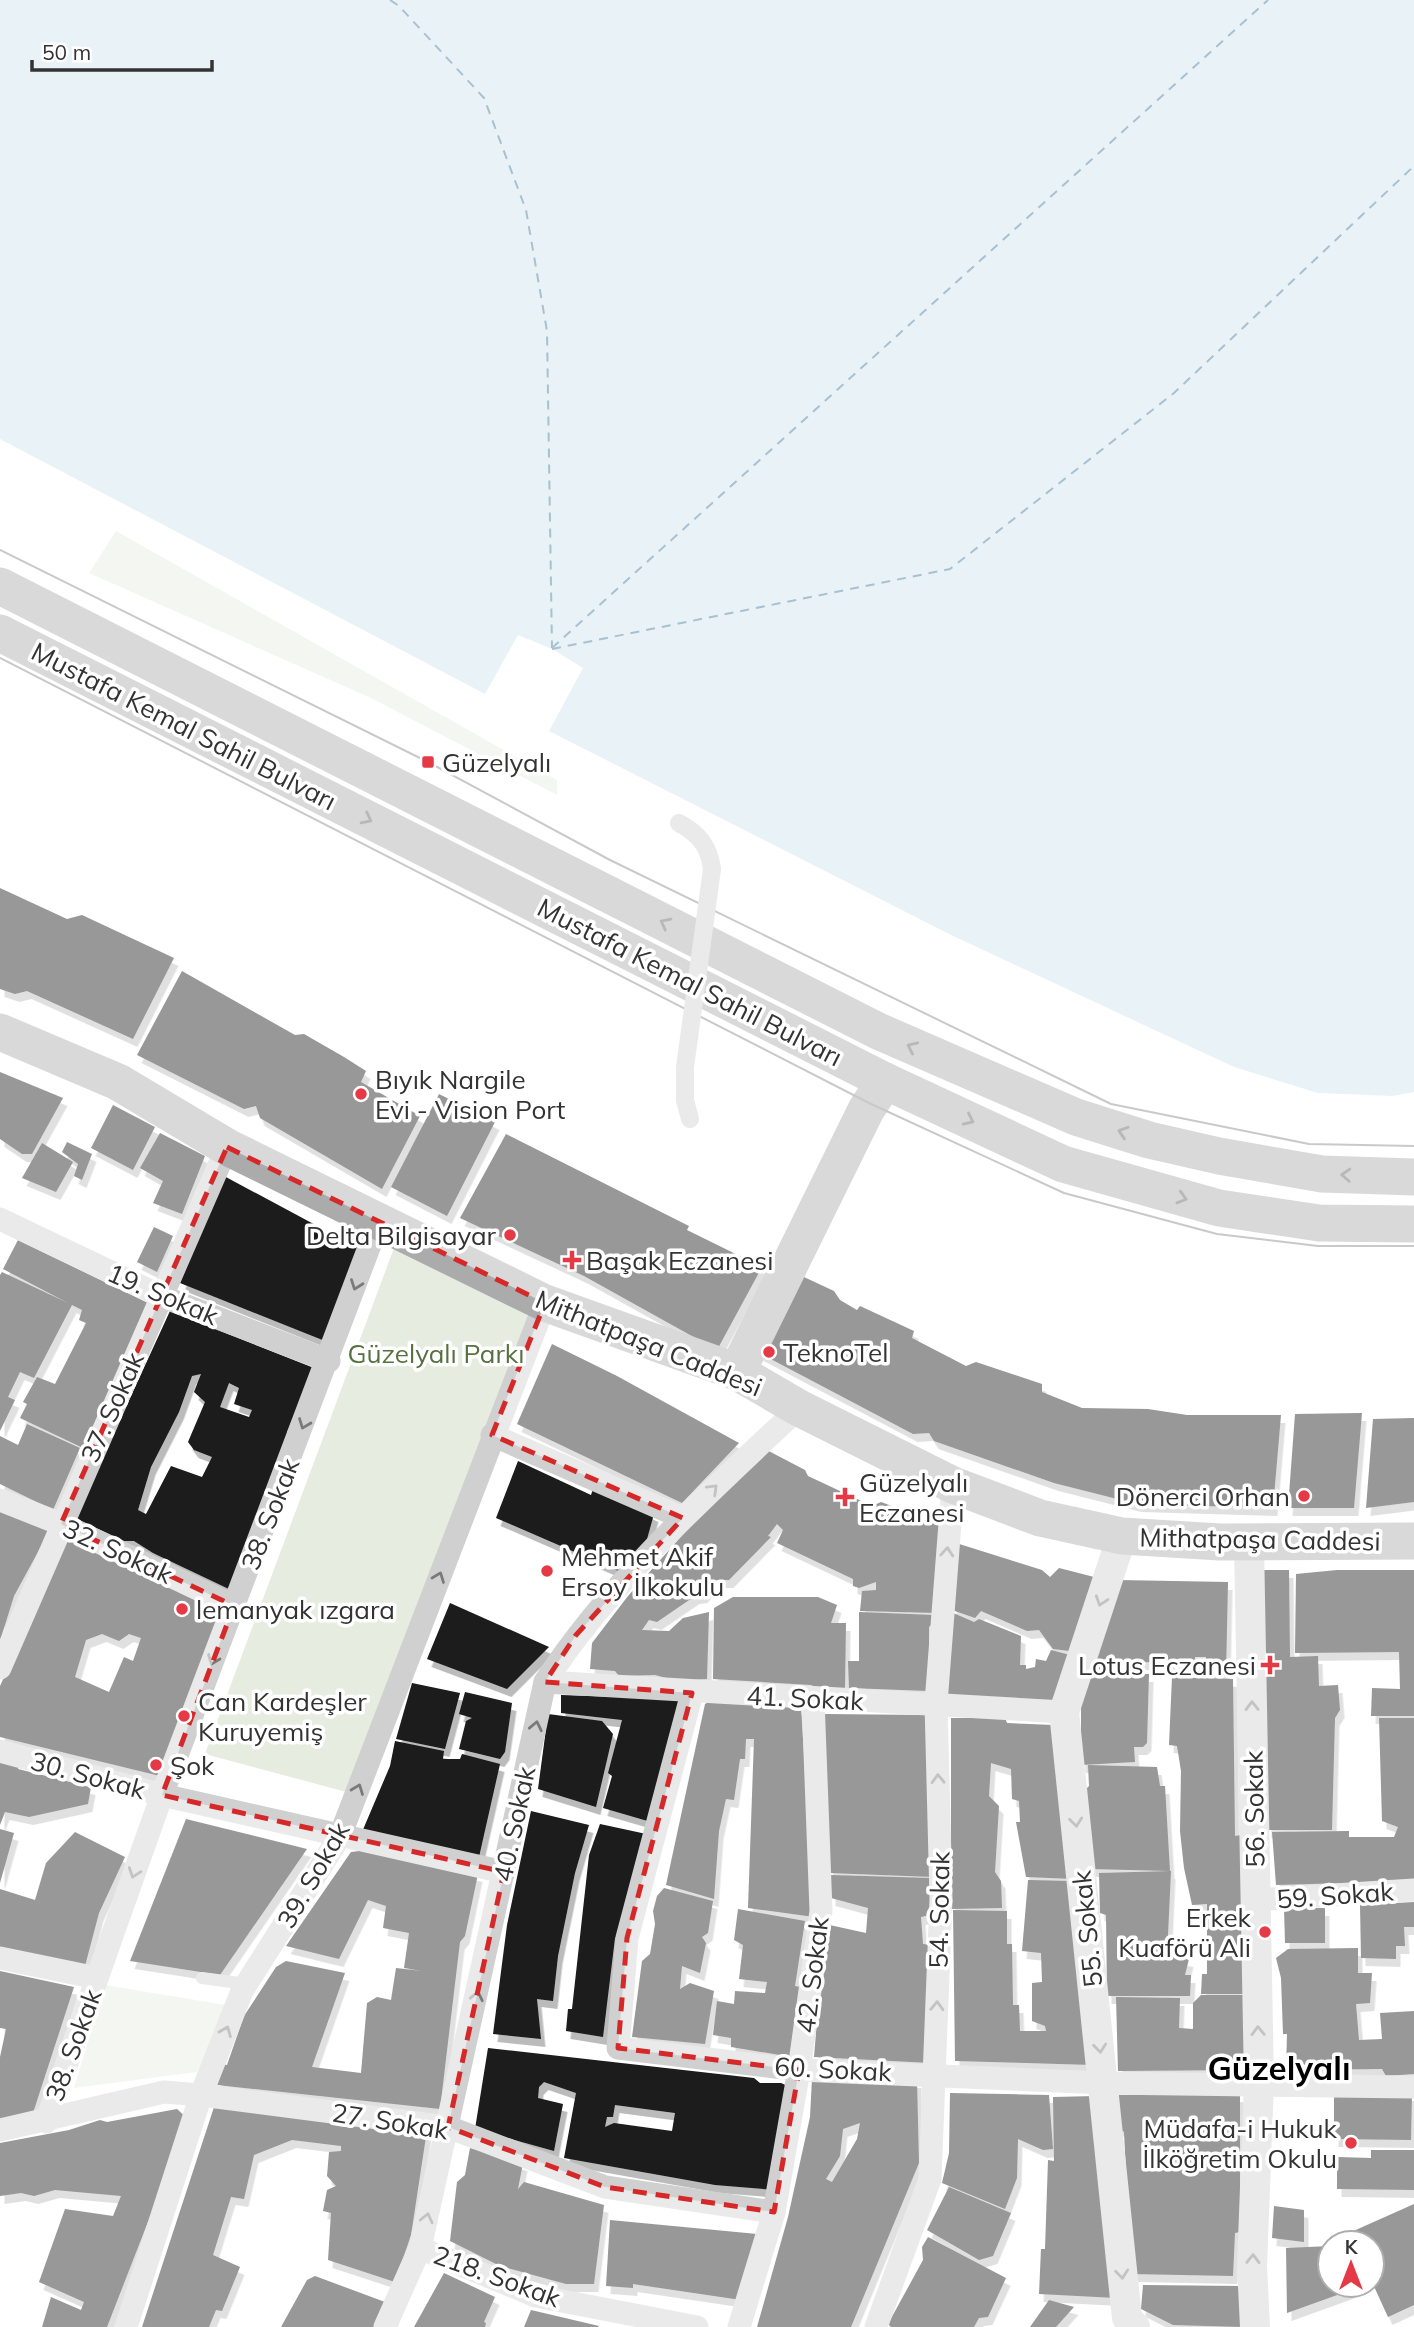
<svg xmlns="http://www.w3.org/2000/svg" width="1414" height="2327" viewBox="0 0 1414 2327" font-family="Mulish,sans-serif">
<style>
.green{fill:#e6ecdf}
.water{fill:#cfe2ee}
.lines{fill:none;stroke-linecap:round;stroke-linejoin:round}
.ferry{stroke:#3f7597;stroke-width:2;stroke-dasharray:9 7;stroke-linecap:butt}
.building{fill:#1a1a1a;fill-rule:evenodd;filter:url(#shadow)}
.service{stroke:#d0d0d0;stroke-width:12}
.minor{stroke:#d0d0d0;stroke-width:23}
.tertiary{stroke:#d0d0d0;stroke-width:30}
.primary{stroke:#ababab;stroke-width:37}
.tram{stroke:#888;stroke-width:2}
.pedestrian-bridge{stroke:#d0d0d0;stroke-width:18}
.oneway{stroke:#636363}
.oneway2{stroke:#7a7a7a}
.marked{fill:none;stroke:#d62828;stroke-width:5;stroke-dasharray:14 9;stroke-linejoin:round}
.poi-dot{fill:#e63946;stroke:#fff;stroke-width:2.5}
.labels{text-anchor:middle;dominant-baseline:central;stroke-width:7;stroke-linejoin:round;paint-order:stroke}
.street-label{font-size:26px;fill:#333;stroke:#fff}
.poi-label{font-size:26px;fill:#333;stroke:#fff;text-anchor:start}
.park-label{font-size:26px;fill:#56703f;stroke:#fff}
.district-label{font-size:33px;font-weight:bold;fill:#000;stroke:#fff}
</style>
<defs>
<filter id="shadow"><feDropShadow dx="4.5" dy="8" stdDeviation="0" flood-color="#0004"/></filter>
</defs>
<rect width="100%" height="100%" fill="#fff"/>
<g class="green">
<polygon points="116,531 557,780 557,795 371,698 89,573"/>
<polygon points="397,1240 536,1309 350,1793 205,1754"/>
<polygon points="105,1985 232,2006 197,2072 74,2088"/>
</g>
<polygon class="water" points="0,0 1414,0 1414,1092 1392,1096 1318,1093 1234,1067 951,935 549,731 583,668 552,649 518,635 485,694 0,439"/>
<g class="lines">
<g class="ferry">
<polyline points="390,0 399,6 484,98 526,210 547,331 552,648"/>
<polyline points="552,648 1268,0"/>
<polyline points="552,649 950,569 1174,393 1414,166"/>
</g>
</g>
<g class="building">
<polygon points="0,888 67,919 82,915 174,958 133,1039 27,991 15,994 0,989"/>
<polygon points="182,971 295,1035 304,1034 344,1057 366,1071 361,1082 420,1116 382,1189 260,1118 256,1106 244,1109 137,1055"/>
<polygon points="0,1072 63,1098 32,1154 22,1154 0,1139"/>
<polygon points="439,1094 495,1122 447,1216 391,1187"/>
<polygon points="113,1105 155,1127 133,1170 91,1148"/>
<polygon points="160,1133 205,1156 182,1214 153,1203 163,1181 140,1168"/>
<polygon points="506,1134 689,1226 687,1230 762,1267 717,1350 584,1276 460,1218"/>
<polygon points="67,1142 92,1154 82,1180 74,1176 78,1164 62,1152"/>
<polygon points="42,1143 73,1162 56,1192 22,1178"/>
<polygon points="224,1176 362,1250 325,1341 180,1283"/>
<polygon points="154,1227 173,1236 157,1272 137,1262"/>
<polygon points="18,1240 150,1304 83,1448 20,1418 27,1404 23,1402 37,1377 55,1384 86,1323 79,1320 82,1310 72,1305 34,1378 20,1372 8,1397 15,1400 0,1431 0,1275 2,1272 68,1303 3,1269"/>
<polygon points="791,1271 834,1291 840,1300 857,1310 860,1306 914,1331 912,1338 966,1366 976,1362 1042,1384 1042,1392 1082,1408 1148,1409 1187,1415 1281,1415 1273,1508 1137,1504 1054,1483 934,1441 929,1433 913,1434 750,1348"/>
<path d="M 170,1311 L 314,1368 L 287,1432 L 290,1439 L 231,1590 L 153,1553 L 134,1541 L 124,1541 L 75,1518 ZM 201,1374 L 194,1392 L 205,1402 L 188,1442 L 194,1450 L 212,1457 L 202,1477 L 171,1466 L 146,1514 L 138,1510 L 151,1467 L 179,1412 L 192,1376 ZM 229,1383 L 239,1388 L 234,1404 L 252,1410 L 249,1417 L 220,1407 Z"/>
<polygon points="552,1344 617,1376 739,1443 682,1503 517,1424"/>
<polygon points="1362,1413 1354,1508 1288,1508 1295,1414"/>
<polygon points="1414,1418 1414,1502 1366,1508 1373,1419"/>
<polygon points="27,1424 80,1448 53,1510 0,1484 0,1436 18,1445"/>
<polygon points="761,1447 805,1470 808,1476 872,1506 881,1502 943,1525 937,1613 860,1611 862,1591 876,1590 876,1582 859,1588 853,1586 853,1579 777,1543 783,1530 777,1524 768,1536 771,1537 729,1580 716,1580 703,1595 695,1596 657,1622 649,1620 642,1630 669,1631 683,1618 709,1612 707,1679 678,1681 655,1675 619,1676 615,1671 590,1669 592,1643 628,1596"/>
<polygon points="518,1461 591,1495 594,1486 654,1514 644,1550 623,1573 496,1518"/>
<polygon points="0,1505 51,1528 14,1596 0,1641"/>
<path d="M 68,1538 L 220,1612 L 160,1776 L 0,1737 L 0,1686 ZM 102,1634 L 119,1641 L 129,1634 L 141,1638 L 133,1661 L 124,1657 L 109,1692 L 75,1677 L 86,1640 Z"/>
<polygon points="953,1542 1042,1570 1050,1577 1059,1568 1098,1578 1078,1652 1053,1649 1039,1630 1027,1631 981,1611 975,1618 952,1610"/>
<polygon points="1262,1570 1289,1570 1290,1657 1318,1656 1319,1686 1338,1685 1340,1710 1335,1718 1332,1830 1267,1830"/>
<polygon points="1337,1570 1414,1570 1414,1716 1371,1716 1372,1688 1400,1689 1399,1652 1295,1653 1296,1574"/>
<polygon points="1118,1580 1228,1582 1226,1675 1206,1674 1206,1657 1195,1657 1195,1663 1136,1662 1131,1671 1092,1669"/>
<polygon points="733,1597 818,1597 837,1605 831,1623 846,1623 845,1688 819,1689 811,1685 713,1679 714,1608"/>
<polygon points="450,1603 549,1647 507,1689 427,1659"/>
<polygon points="859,1612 934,1615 934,1622 929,1627 929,1691 849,1688 848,1661 859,1661"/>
<polygon points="951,1612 974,1622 979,1619 1021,1636 1020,1665 1026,1665 1026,1669 1035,1667 1036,1659 1046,1661 1051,1650 1070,1655 1059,1701 946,1696"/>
<polygon points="1093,1673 1149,1674 1147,1743 1143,1747 1134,1747 1135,1762 1081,1765 1081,1699"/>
<polygon points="1172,1677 1233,1679 1235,1836 1241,1835 1256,1994 1201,1994 1202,1974 1207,1974 1207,1904 1192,1905 1184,1868 1180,1831 1181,1771 1177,1746 1169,1745"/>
<polygon points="412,1683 460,1693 445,1749 396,1739"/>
<polygon points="465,1692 512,1703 505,1752 500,1759 459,1749 466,1721 472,1718 459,1714"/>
<polygon points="561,1695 680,1699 651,1822 603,1808 612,1776 608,1773 622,1720 561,1713"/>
<polygon points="712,1700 801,1707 814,1917 748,1908 754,1739 746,1739 745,1759 740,1759 734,1800 726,1799 719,1831 714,1899 666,1885 705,1704"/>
<polygon points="548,1714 602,1721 613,1734 596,1807 538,1789"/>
<polygon points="824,1714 925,1715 933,1877 829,1873"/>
<polygon points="951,1718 1005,1718 1007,1723 1054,1725 1073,1879 1026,1877 1016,1822 1020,1822 1019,1801 1012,1799 1011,1769 991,1763 989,1796 999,1806 995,1872 1001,1881 1002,1908 951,1909"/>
<polygon points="1379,1718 1414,1718 1414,1881 1276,1885 1272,1832 1349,1831 1349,1837 1394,1837 1398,1827 1382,1821"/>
<polygon points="395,1741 444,1751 443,1759 460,1759 462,1754 500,1764 479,1857 362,1832 390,1766"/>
<polygon points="0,1761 19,1766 18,1769 91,1787 88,1804 29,1817 5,1812 0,1825"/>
<polygon points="1088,1765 1157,1767 1160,1786 1165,1786 1170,1871 1090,1869 1084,1791 1089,1786"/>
<polygon points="531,1811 589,1825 575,1873 558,1956 553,2001 537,1999 541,2039 493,2034 507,1925"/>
<polygon points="186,1819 307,1849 220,1975 130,1961"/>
<polygon points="600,1824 651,1835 625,1927 615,1938 603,2037 566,2031 568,2009 572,2009 589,1855"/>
<polygon points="0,1829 14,1833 0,1883"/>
<polygon points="75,1832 125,1857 99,1913 85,1966 0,1947 0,1889 35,1900 46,1863"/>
<polygon points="368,1850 478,1874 465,1936 460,1942 440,2109 217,2085 222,2064 227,2065 244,2016 276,1967 286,1961 345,1973 312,2067 361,2073 367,2003 377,1997 391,2000 396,1968 422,1971 404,1968 409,1933 383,1928 386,1906 368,1900 339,1959 286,1946 351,1852"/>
<polygon points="1171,1871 1168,1935 1174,1957 1189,1959 1185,1975 1191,1975 1190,1996 1107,1996 1106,1915 1100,1913 1099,1873"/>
<polygon points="831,1875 931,1878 930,1915 921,1917 923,1944 931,1945 931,2063 814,2057 825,1924 866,1933 868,1908 831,1898"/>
<polygon points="1028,1880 1070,1881 1093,2065 955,2061 953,1910 1007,1911 1007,1944 1012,1944 1013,2005 1019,2005 1020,2031 1046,2031 1045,2026 1032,2021 1032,1983 1042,1982 1041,1953 1022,1951"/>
<polygon points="664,1888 713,1901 708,1933 702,1937 706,1943 700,1973 682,1966 680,1989 690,1983 714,1991 705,2044 632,2037 642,1961 650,1954 655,1924 653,1911 657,1896"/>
<polygon points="1414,1902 1414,1927 1404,1927 1405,1946 1396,1946 1396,1959 1361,1958 1360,1905"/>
<polygon points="1284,1908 1325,1908 1325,1943 1285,1943"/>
<polygon points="738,1909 805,1921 795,1986 800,1987 792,2057 731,2047 731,2038 713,2035 717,2001 734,2004 735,1991 765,1993 767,1982 739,1979 743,1945 734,1940"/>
<polygon points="1358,1948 1358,1973 1372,1973 1370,2003 1356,2004 1359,2040 1382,2039 1380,2013 1414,2011 1414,2074 1386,2076 1382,2069 1286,2070 1287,2034 1283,2034 1281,1978 1276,1958 1288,1949"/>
<polygon points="0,1971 74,1987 33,2113 0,2119 0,2057 6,2029 0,2028"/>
<polygon points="1201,1995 1250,1995 1244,2070 1118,2071 1116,1997 1180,1998 1179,2028 1193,2029 1193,2003"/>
<path d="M 488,2048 L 754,2078 L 760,2083 L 781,2083 L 790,2087 L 775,2190 L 715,2185 L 564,2158 L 576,2093 L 544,2082 L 539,2087 L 538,2098 L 563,2104 L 554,2151 L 475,2129 ZM 615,2105 L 675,2113 L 672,2131 L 614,2123 L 605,2127 L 607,2117 L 613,2117 Z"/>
<path d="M 812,2079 L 917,2080 L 919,2163 L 851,2327 L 757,2327 L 788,2217 L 810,2117 ZM 860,2123 L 857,2139 L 832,2182 L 826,2179 L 840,2156 L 843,2129 Z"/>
<polygon points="950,2093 1049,2095 1053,2149 1043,2150 1018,2139 1017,2178 1005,2209 942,2183 949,2153"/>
<polygon points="1334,2093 1412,2093 1411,2140 1334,2139"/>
<polygon points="1240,2094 1240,2232 1235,2233 1233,2276 1131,2274 1124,2132 1116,2126 1116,2095"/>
<polygon points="1096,2096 1116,2298 1039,2294 1041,2249 1045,2249 1048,2160 1054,2161 1053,2097"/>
<polygon points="216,2101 427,2130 411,2235 395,2282 328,2260 331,2213 323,2211 327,2190 336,2186 327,2176 329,2152 341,2151 341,2146 292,2140 254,2155 244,2199 231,2197 213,2255 240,2267 222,2311 216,2310 209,2327 142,2327"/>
<polygon points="177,2109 188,2119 107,2327 42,2327 51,2297 81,2310 84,2302 39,2282 65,2209 113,2216 121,2196 55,2190 34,2196 21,2193 0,2196 0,2143 69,2130 100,2120 107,2122"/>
<polygon points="470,2148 523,2163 518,2189 524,2182 604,2205 594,2284 566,2284 500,2266 450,2241 457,2182 465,2175"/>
<polygon points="1371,2150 1414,2150 1414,2190 1337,2189 1337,2157 1371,2158"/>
<polygon points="949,2187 1011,2213 993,2256 979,2260 927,2230"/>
<polygon points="1414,2204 1414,2305 1388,2317 1372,2282 1372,2243 1354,2243 1349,2233"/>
<polygon points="1274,2206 1304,2210 1304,2242 1272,2238"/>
<polygon points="610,2220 757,2234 741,2300 633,2284 633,2288 606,2286"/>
<polygon points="928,2237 1006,2278 988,2317 979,2318 974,2327 891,2327 888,2324 923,2260 922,2247"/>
<polygon points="1330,2246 1330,2285 1350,2285 1351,2290 1287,2313 1286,2248"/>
<polygon points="444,2273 495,2297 484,2322 486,2323 485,2327 414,2327"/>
<polygon points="315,2276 385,2302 374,2327 281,2327 307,2280"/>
<polygon points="1143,2285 1241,2286 1242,2327 1173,2325 1141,2309"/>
<polygon points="1049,2300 1074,2307 1056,2327 1030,2327"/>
<polygon points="531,2310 599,2326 598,2327 524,2327"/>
</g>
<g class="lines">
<polyline class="service" points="202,1978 247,1984"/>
<g class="minor">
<polyline points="0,1219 161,1296 329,1361"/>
<polyline points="492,1435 683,1518"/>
<polyline points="0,1500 61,1524 234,1606"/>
<polyline points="0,1668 227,1147"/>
<polyline points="545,1682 1064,1712"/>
<polyline points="692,1693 627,1938 618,2048 799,2070 1104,2083 1414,2087"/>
<polyline points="0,1751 162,1795 504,1872"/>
<polyline points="1255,1900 1414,1890"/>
<polyline points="0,1958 97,1978"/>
<polyline points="46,2122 162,1795 379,1221"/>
<polyline points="0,2130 164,2092 201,2095 448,2127 605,2187 774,2212"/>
<polyline points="420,2248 536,2296 697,2327"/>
<polyline points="126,2327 201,2095 242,1991 340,1836 545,1303"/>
<path d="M 385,2327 L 420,2248 L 545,1682 C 613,1578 709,1493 799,1408"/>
<polyline points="739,2327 774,2212 799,2070 821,1911 813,1699"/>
<polyline points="876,2327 930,2179 941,1899 936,1703 953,1485"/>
</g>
<g class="tertiary">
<polyline points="1122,1536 1064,1712 1127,2318 1135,2327"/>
<polyline points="1249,1544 1259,2083 1252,2266 1255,2327"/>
</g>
<g class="primary">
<polyline points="0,586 878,1031 1076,1117 1149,1140 1219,1156 1322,1174 1414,1177"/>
<polyline points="0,633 885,1081 1063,1164 1219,1208 1319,1223 1414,1224"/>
<polyline points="0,1032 118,1082 227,1147 545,1303 737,1372 799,1408 953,1485 1040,1518 1122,1536 1220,1542 1414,1541"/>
<polyline points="737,1372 866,1110 885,1081"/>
</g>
<g class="tram">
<polyline points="0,550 428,762 610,860 1111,1104 1309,1144 1414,1146"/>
<polyline points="0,658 869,1103 1064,1193 1217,1234 1318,1246 1414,1246"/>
</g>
<path class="pedestrian-bridge" d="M 679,823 C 699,834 709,846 712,869 L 685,1067 L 685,1100 L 690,1119"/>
</g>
<defs><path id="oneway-chevron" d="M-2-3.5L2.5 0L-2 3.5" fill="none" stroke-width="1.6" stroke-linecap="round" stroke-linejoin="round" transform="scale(1.75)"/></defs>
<g class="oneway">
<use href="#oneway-chevron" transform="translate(367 819) rotate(27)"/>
<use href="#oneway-chevron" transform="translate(665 923) rotate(-153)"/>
<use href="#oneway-chevron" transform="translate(912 1047) rotate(-155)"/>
<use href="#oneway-chevron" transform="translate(969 1120) rotate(25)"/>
<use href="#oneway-chevron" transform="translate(1123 1132) rotate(-162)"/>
<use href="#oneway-chevron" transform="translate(1346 1175) rotate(-177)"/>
<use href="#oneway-chevron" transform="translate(1182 1198) rotate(16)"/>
</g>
<g class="oneway2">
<use href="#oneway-chevron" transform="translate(356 1285) rotate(110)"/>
<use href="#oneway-chevron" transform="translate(304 1424) rotate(111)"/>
<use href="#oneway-chevron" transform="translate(713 1489) rotate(-44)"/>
<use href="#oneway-chevron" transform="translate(947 1552) rotate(-86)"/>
<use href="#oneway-chevron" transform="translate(439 1577) rotate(-69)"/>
<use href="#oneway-chevron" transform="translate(1101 1601) rotate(108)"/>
<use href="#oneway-chevron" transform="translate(213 1660) rotate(111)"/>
<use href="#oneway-chevron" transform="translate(1252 1706) rotate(-91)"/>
<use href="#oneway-chevron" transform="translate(536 1726) rotate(-78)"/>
<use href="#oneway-chevron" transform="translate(938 1779) rotate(-92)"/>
<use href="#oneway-chevron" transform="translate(358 1789) rotate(-69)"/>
<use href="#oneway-chevron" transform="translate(1076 1822) rotate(84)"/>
<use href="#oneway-chevron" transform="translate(134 1873) rotate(109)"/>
<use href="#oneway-chevron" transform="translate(477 1996) rotate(-78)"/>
<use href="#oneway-chevron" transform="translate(937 2006) rotate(-88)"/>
<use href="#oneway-chevron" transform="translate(226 2031) rotate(-68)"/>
<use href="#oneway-chevron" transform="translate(1258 2031) rotate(-91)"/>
<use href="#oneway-chevron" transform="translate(1100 2048) rotate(84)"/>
<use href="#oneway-chevron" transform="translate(427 2218) rotate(-77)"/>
<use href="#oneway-chevron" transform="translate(1253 2259) rotate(-89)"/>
<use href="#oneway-chevron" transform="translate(1122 2274) rotate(84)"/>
</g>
<path d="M0 0H1414V2327H0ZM 227,1147 L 545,1303 L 492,1435 L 683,1518 L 576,1635 L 545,1682 L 692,1693 L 627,1938 L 618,2048 L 799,2070 L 774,2212 L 605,2187 L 448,2127 L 504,1872 L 162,1795 L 234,1606 L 61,1524 Z" fill="#fff" fill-opacity=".55" fill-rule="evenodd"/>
<path class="marked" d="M 227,1147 L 545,1303 L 492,1435 L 683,1518 L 576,1635 L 545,1682 L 692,1693 L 627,1938 L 618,2048 L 799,2070 L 774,2212 L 605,2187 L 448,2127 L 504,1872 L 162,1795 L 234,1606 L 61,1524 Z"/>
<g class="poi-dot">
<rect x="421" y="755" width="14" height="14" rx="3.5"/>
<circle cx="361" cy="1094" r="7"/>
<circle cx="510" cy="1235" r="7"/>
<path d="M568.5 1249.5h7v7h7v7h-7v7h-7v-7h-7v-7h7z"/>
<circle cx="769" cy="1352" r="7"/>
<circle cx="1304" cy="1496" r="7"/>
<path d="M841.5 1486.5h7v7h7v7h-7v7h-7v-7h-7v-7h7z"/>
<circle cx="547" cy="1571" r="7"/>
<circle cx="182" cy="1609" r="7"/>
<path d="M1266.5 1654.5h7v7h7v7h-7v7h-7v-7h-7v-7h7z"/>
<circle cx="184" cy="1716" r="7"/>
<circle cx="156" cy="1765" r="7"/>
<circle cx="1265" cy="1932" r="7"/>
<circle cx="1351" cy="2143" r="7"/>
</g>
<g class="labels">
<g class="street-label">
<text transform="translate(184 726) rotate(27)">Mustafa Kemal Sahil Bulvarı</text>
<text transform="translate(690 982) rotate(27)">Mustafa Kemal Sahil Bulvarı</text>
<text transform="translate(163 1294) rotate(23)">19. Sokak</text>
<text transform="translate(649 1343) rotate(22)">Mithatpaşa Caddesi</text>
<text transform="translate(112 1407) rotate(-66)">37. Sokak</text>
<text transform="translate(270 1514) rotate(-69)">38. Sokak</text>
<text transform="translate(1260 1539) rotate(1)">Mithatpaşa Caddesi</text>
<text transform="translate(118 1551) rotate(25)">32. Sokak</text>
<text transform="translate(805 1698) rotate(3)">41. Sokak</text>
<text transform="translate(88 1775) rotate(15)">30. Sokak</text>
<text transform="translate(1254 1809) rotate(-91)">56. Sokak</text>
<text transform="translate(514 1824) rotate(-78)">40. Sokak</text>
<text transform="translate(313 1875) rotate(-60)">39. Sokak</text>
<text transform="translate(1335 1895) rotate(-4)">59. Sokak</text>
<text transform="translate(939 1910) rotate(-89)">54. Sokak</text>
<text transform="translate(1087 1929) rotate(-96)">55. Sokak</text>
<text transform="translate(812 1975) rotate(-83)">42. Sokak</text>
<text transform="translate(73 2045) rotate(-70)">38. Sokak</text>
<text transform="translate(833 2069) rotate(3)">60. Sokak</text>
<text transform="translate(390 2121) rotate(9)">27. Sokak</text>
<text transform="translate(497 2276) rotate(20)">218. Sokak</text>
</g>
<g class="poi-label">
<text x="442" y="762">Güzelyalı</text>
<text x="375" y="1079">Bıyık Nargile<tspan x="375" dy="30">Evi - Vision Port</tspan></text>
<text x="496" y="1235" text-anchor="end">Delta Bilgisayar</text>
<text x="586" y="1260">Başak Eczanesi</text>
<text x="783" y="1352">TeknoTel</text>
<text x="859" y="1482">Güzelyalı<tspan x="859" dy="30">Eczanesi</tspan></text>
<text x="1290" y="1496" text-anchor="end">Dönerci Orhan</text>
<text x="561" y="1556">Mehmet Akif<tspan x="561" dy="30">Ersoy İlkokulu</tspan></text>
<text x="196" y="1609">lemanyak ızgara</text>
<text x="1256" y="1665" text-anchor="end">Lotus Eczanesi</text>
<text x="198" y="1701">Can Kardeşler<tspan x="198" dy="30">Kuruyemiş</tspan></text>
<text x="170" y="1765">Şok</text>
<text x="1251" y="1917" text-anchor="end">Erkek<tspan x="1251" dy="30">Kuaförü Ali</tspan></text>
<text x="1337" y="2128" text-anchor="end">Müdafa-i Hukuk<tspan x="1337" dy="30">İlköğretim Okulu</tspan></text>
</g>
<g class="park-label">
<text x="436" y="1353">Güzelyalı Parkı</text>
</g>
<g class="district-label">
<text x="1279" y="2067">Güzelyalı</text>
</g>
</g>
<g transform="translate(1351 2264)"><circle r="33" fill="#ffffff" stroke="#adadad" stroke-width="2"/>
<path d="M0-5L12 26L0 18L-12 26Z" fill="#e63946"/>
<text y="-10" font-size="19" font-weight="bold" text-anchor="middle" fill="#333333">K</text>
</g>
<path d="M32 60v10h180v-10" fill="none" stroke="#333333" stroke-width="3.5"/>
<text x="42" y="60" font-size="21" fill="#333333" stroke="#ffffff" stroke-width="5" paint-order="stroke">50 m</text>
</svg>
